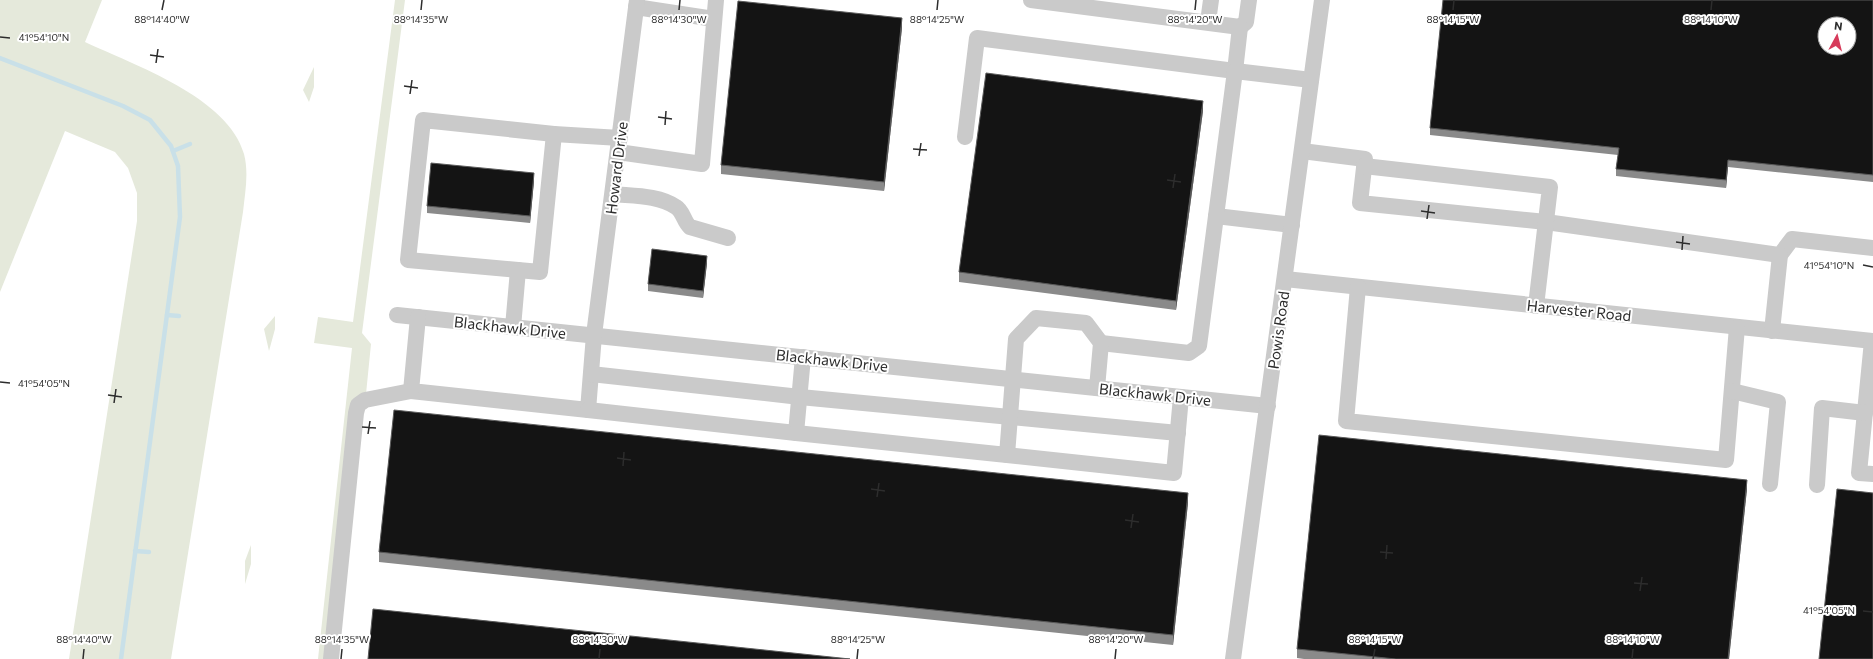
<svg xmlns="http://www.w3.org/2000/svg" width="1873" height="659" viewBox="0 0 1873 659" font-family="Commissioner,sans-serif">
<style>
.green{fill:#e5e9db}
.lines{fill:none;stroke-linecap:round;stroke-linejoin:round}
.stream{stroke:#c9e0e8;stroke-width:4.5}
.minor{stroke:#cacaca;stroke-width:16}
.wall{fill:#8a8a8a}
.shaded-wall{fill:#5a5a5a}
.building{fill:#141414;stroke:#5a5a5a;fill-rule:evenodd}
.ticks{fill:none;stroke:#2d2d2d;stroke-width:1.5}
.labels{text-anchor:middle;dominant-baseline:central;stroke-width:4;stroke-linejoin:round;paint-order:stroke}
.street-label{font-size:15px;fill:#2d2d2d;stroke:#fff}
.ticks-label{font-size:10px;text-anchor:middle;fill:#2d2d2d;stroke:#fff;stroke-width:4;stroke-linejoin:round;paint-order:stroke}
</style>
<rect width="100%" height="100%" fill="#fff"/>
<g class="green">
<path d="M 0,0 L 102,0 L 85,42 C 134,65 228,97 244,154 C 249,173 245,193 243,212 L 171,659 L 69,659 L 137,221 L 137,193 L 128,168 L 115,152 L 65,131 L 0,292 Z"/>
<polygon points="395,0 405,0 362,333 371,344 366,394 325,659 318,659 352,348 314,343 318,317 353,322"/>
<polygon points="314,67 314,87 309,102 303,90"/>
<polygon points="275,316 275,329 269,351 264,329"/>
<polygon points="251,545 251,564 245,584 245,561"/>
</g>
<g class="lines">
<g class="stream">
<polyline points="0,58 123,106 150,120 171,146 178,166 180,217 121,659"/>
<polyline points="173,151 190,144"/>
<polyline points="167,315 179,316"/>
<polyline points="135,551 149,552"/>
</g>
<g class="minor">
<polyline points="636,7 714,19"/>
<polyline points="1208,22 1211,0"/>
<polyline points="1240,27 1246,22 1249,0"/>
<polyline points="965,137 977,38 1235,71 1240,27 1031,0"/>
<polyline points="1302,151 1365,159 1360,203 1546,222 1780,255 1792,239 1873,248"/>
<polyline points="618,152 702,164 716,0"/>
<polyline points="1364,166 1550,187 1536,306"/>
<path d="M 613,194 C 633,196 659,195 676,207 C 683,211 684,222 690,227 L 728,238"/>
<polyline points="1216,216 1292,225"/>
<polyline points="518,270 408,260 423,120 554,134"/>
<polyline points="1285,279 1873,341"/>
<polyline points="1358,287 1346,421 1726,460 1737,327"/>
<polyline points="397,315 1268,406"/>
<polyline points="418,317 411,391 588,410 594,335 637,0"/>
<polyline points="513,327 518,270 540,272 554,134 620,138"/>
<polyline points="1772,331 1780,255"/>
<polyline points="1872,341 1859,473 1873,474"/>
<polyline points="1101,343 1189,353 1199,346 1235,71 1311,80"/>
<polyline points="591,374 800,397 1178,433"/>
<polyline points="1732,391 1778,402 1770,484"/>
<polyline points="588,410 796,433 803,357"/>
<polyline points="796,433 1007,455 1016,339 1036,318 1086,323 1101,343 1097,388"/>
<polyline points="1007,455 1174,473 1181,397"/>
<polyline points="1817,485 1822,408 1865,413"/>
<polyline points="331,659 356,413 358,405 365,400 411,391"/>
<polyline points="1233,659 1322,0"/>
</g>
</g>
<g class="wall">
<polygon points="1873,0 1873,182 1728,167 1726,188 1616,176 1616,169 1618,155 1430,135 1430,128"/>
<polygon points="902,28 884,191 721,174 721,165"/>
<polygon points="1203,111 1176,310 959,282 959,272"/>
<polygon points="534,181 530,223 427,213 427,206"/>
<polygon points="707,263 703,298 648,291 648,284"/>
<polygon points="1747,489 1729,659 1304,659 1297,658 1297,649"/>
<polygon points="1188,503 1173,645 379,562 379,552"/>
</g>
<g class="shaded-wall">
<polygon points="902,18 902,28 884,191 884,182"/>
<polygon points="1203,101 1203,111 1176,310 1176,301"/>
<polygon points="1728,160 1728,167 1726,188 1726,180"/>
<polygon points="534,173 534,181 530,223 530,216"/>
<polygon points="707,256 707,263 703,298 703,291"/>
<polygon points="1747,480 1747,489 1729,659 1728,659"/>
<polygon points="1188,493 1188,503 1173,645 1173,635"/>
</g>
<g class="building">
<path d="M 1443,0 L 1873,0 L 1873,175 L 1728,160 L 1726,180 L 1616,169 L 1619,148 L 1430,128 ZM 1825,24 L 1849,24 L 1849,48 L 1825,48 Z"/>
<polygon points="738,1 902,18 884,182 721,165"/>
<polygon points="986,73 1203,101 1176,301 959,272"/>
<polygon points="431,163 534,173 530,216 427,206"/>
<polygon points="652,249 707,256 703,291 648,284"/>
<polygon points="394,410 1188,493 1173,635 379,552"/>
<polygon points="1319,435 1747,480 1728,659 1396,659 1297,649"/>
<polygon points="1837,489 1873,493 1873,659 1819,659"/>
<polygon points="373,609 850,659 368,659"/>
</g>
<path class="ticks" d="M 162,10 L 164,0M 421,10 L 422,0M 679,10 L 680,0M 937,10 L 938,0M 1195,10 L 1196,0M 1453,10 L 1454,0M 1711,10 L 1712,0M 0,37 L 10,38M 150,55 L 164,57M 156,63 L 158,49M 404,86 L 418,88M 410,94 L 412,80M 658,117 L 672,119M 665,125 L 666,111M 913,149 L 927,150M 919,156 L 921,143M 1167,180 L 1181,182M 1173,188 L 1175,174M 1421,211 L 1435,213M 1427,219 L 1429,205M 1676,242 L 1690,244M 1682,250 L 1683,236M 1863,265 L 1873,267M 0,382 L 10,383M 108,395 L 122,397M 114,403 L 116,389M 362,427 L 376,428M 368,434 L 370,421M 617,458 L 631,460M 623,466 L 624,452M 871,489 L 885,491M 877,497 L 879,483M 1125,520 L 1139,522M 1131,528 L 1133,514M 1380,552 L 1393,553M 1386,559 L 1387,545M 1634,583 L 1648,584M 1640,591 L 1642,577M 1863,611 L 1873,612M 83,659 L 84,649M 341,659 L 342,649M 599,659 L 600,649M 857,659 L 858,649M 1115,659 L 1116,649M 1373,659 L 1375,649M 1632,659 L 1633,649"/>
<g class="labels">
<g class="street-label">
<text transform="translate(616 168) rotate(-83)">Howard Drive</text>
<text transform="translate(1579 310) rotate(6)">Harvester Road</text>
<text transform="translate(510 327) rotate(6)">Blackhawk Drive</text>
<text transform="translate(1278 330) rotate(-82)">Powis Road</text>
<text transform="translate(832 360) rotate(6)">Blackhawk Drive</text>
<text transform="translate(1155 394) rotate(6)">Blackhawk Drive</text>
</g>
</g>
<g class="ticks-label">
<text x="162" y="23">88°14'40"W</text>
<text x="421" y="23">88°14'35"W</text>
<text x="679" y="23">88°14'30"W</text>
<text x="937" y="23">88°14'25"W</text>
<text x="1195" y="23">88°14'20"W</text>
<text x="1453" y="23">88°14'15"W</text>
<text x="1711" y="23">88°14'10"W</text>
<text x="44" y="41">41°54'10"N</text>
<text x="1829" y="269">41°54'10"N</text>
<text x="44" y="387">41°54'05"N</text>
<text x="1829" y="614">41°54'05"N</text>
<text x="84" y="643">88°14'40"W</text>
<text x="342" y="643">88°14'35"W</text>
<text x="600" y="643">88°14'30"W</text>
<text x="858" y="643">88°14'25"W</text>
<text x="1116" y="643">88°14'20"W</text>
<text x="1375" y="643">88°14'15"W</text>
<text x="1633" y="643">88°14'10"W</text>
</g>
<g transform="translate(1837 36) rotate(7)"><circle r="19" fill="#ffffff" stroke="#ababab"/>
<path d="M0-3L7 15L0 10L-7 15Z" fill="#d73b5b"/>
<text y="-6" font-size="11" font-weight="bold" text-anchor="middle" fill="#2d2d2d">N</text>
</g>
</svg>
